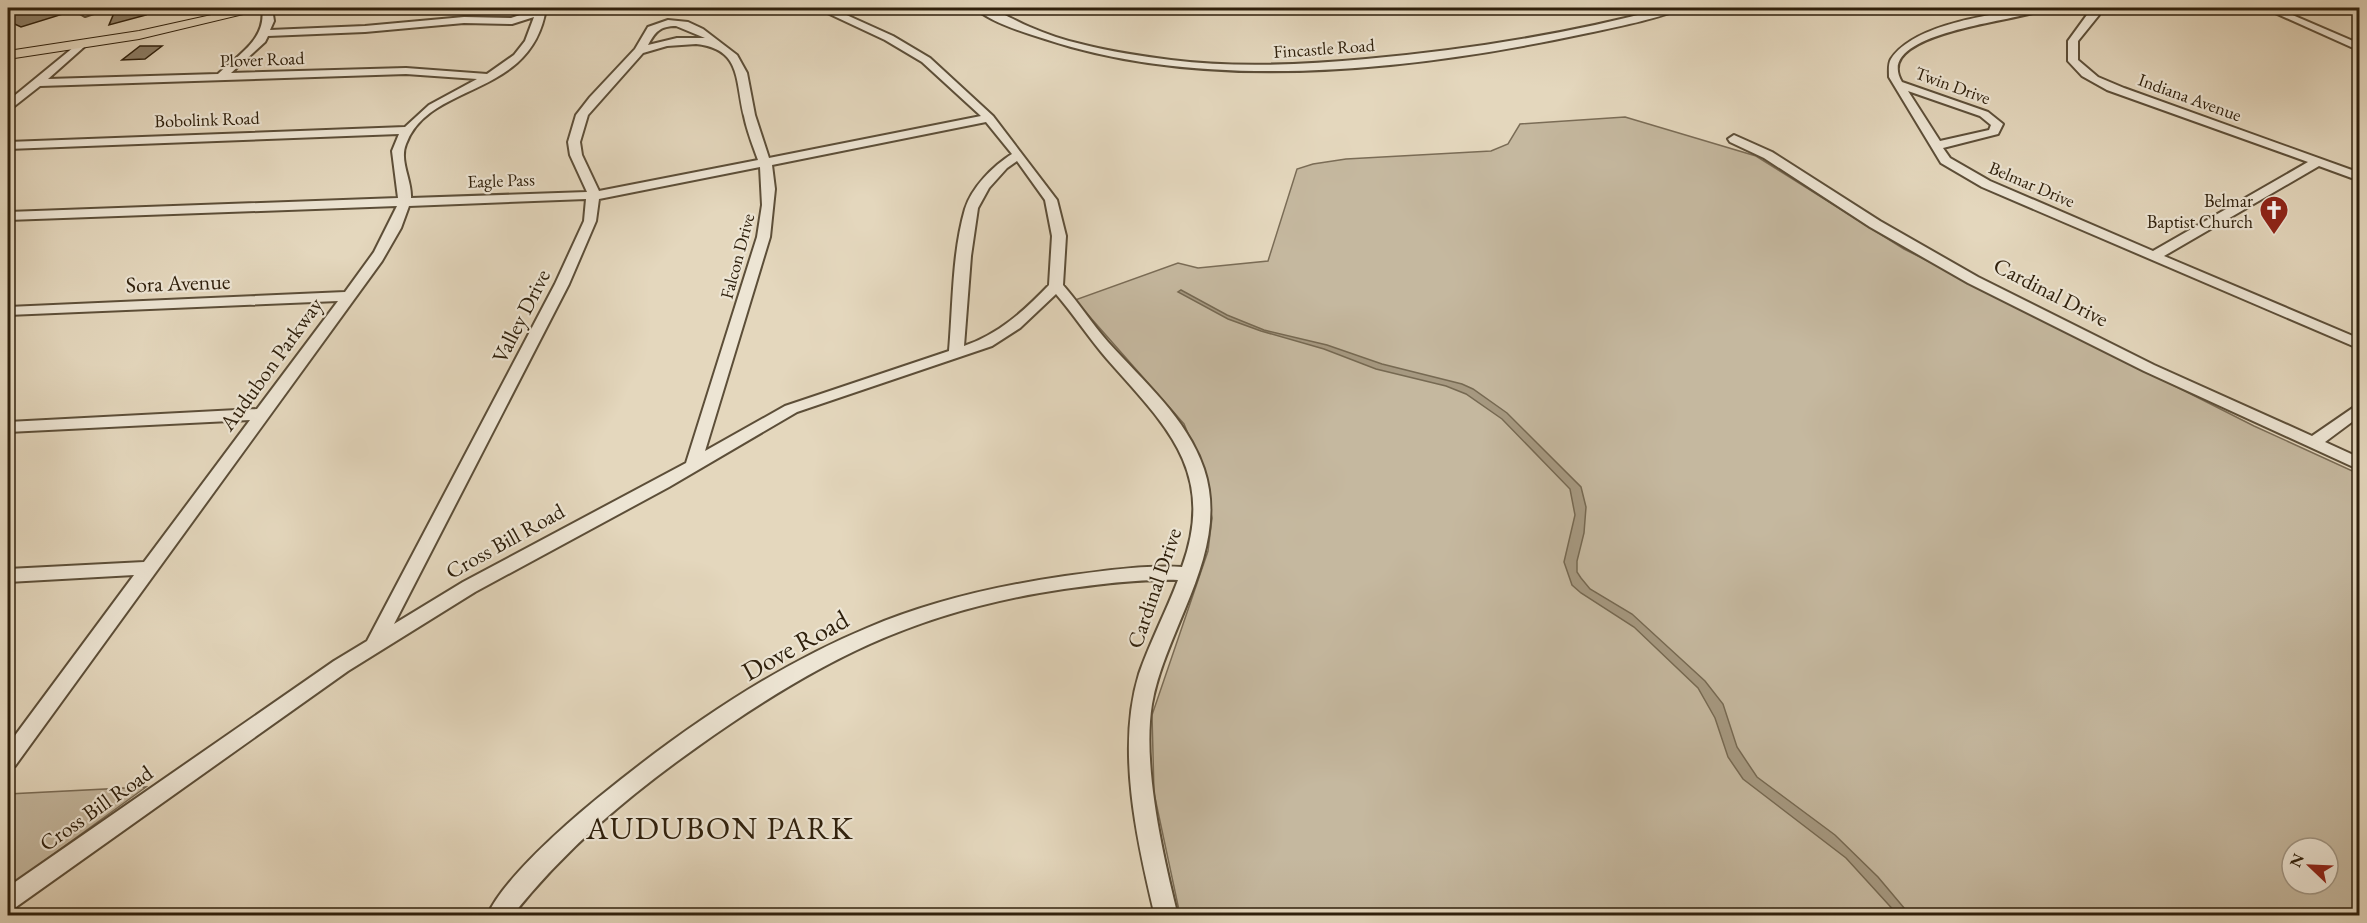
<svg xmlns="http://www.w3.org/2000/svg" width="2367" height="923" viewBox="0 0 2367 923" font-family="'EB Garamond',serif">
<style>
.green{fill:#c5b89f;stroke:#7a6c56;stroke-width:1.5;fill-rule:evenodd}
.water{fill:#a69981;stroke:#766952;stroke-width:1.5}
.building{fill:#8d7f68;stroke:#2f200c;stroke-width:1.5}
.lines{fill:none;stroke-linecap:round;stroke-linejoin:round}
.minor-casing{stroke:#5c4e38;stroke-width:4}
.major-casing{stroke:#2f200c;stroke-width:2}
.minor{fill:#ede5d4;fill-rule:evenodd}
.major{fill:#e4d7bd;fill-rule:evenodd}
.labels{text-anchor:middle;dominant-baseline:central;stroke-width:4.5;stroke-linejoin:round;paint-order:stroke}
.far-street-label{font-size:18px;fill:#2f200c;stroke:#ede5d4}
.far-poi-label{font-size:18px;fill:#2f200c;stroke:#ede5d4;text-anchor:end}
.street-label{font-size:22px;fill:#2f200c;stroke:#ede5d4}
.near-street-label{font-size:27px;fill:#2f200c;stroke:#ede5d4}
.near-quarter-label{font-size:32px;letter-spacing:1.5px;fill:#2f200c;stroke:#ede5d4}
</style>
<rect width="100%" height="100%" fill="#e4d7bd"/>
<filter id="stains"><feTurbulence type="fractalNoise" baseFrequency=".00333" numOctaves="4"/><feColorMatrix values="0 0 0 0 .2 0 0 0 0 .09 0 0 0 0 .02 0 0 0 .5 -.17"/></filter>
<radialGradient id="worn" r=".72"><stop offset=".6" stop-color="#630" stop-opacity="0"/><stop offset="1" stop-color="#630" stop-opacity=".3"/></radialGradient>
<g class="green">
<path d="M 1625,117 L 1756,156 L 1904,249 L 2254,426 L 2359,474 L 2359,915 L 1180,915 L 1154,793 L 1152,715 L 1208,551 L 1212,518 L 1201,465 L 1184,424 L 1075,300 L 1178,263 L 1198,268 L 1268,261 L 1297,169 L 1313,164 L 1346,159 L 1491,151 L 1508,144 L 1520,124 ZM 2292,848 L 2328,848 L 2328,884 L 2292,884 Z"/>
<polygon points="146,787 8,887 8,794"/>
</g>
<polygon class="water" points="1181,290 1227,315 1264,330 1327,345 1382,364 1462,384 1473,389 1507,413 1581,487 1586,507 1584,533 1577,561 1577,572 1581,578 1590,589 1632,614 1705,681 1723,704 1737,747 1757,777 1835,835 1878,877 1910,915 1898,915 1846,858 1743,779 1728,757 1715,718 1698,688 1634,627 1581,593 1572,585 1564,562 1575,515 1570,489 1502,419 1466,394 1446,386 1376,369 1324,349 1261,331 1228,319 1178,292"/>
<g class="building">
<polygon points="8,8 48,8 63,14 21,27 8,21"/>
<polygon points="144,9 146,15 109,25 114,13"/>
<polygon points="140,46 162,46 145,59 122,60"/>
</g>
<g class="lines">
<g class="minor-casing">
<g id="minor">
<polygon points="94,8 108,8 85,16 80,13"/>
<path d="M 262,8 L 272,8 L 274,21 L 270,30 L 365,26 L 464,17 L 511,18 L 535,10 L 536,8 L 546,8 C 532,99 429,81 406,144 C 399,161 412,180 411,198 L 587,192 L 570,155 L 568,142 L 576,115 L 590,97 L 635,49 L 648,27 L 668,20 L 688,22 L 703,29 L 737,55 L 747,73 L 755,115 L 769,158 L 981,116 L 922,62 L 885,40 L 821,10 L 819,8 L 831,8 L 893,36 L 930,58 L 993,116 L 1057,200 L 1066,236 L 1063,285 C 1079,303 1092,324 1108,342 C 1143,381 1187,418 1204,469 C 1231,551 1166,626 1152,704 C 1142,765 1163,856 1178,916 L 1155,916 C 1137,842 1116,748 1139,674 C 1150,642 1166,612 1178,580 C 1140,579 1102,584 1064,589 C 915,611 818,661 697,747 C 628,796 565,849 512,916 L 487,916 C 503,879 567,823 599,797 C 680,731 771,668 867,628 C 930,601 997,586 1065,576 C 1103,571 1143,565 1182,567 C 1217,471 1165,425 1107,359 C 1089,338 1074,315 1056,294 L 1020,328 L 992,346 L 797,412 L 669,487 L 475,592 L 348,671 L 16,907 L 8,910 L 8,887 L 334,661 L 367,641 L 555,284 L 584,221 L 586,199 L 409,206 L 401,228 L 382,261 L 15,766 L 8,768 L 8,745 L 134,575 L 8,582 L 8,569 L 144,562 L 250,420 L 8,432 L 8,422 L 257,409 L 338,301 L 8,315 L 8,307 L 345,292 L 374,252 L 397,206 L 8,220 L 8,212 L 398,198 L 392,151 L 399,134 L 8,149 L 8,142 L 405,127 L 429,105 L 477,79 L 406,74 L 40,86 L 12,108 L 8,109 L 8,101 L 80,42 L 85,45 L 84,47 L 48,79 L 218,74 C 238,55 267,39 262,8 ZM 534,17 L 525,41 L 514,55 L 487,74 L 406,68 L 231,73 L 265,42 L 268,36 L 365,32 L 464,23 L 512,24 ZM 676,26 L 705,38 L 677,38 L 648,45 C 655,32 660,26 676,26 ZM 696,44 C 742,49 735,80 744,116 C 747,131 753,146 758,160 L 599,191 L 582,155 L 580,142 L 588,115 L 643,53 L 667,46 ZM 986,122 L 1012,154 C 993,166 972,187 965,209 C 952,254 953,305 949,351 L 785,406 L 705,451 L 770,237 L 775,189 L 772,165 ZM 1017,161 L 1045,200 L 1052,236 L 1049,285 C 1024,311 999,334 964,346 L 971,256 L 978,208 L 989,188 L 1007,168 ZM 760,167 L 762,205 L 757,237 L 686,463 L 463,582 L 394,624 L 569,284 L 596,221 L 599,199 Z"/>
<path d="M 975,8 C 994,6 1012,20 1030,27 C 1046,34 1064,40 1081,44 C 1111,52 1141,56 1171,60 C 1235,68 1302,65 1366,59 C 1467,50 1567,34 1666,8 L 1680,8 C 1668,17 1607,29 1588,33 C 1421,69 1210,94 1045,39 C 1025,33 990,22 975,8 Z"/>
<path d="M 1216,8 L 1240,8 C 1235,13 1221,13 1216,8 Z"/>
<path d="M 2029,8 L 2047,8 C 2029,21 1870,30 1902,82 L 1988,112 L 2003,124 L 1998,134 L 1943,148 L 1950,158 L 1990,181 L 2153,251 L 2308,162 L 2107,90 L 2082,76 L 2068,61 L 2068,41 L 2092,8 L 2102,8 L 2099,15 L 2078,41 L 2078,60 L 2098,77 L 2124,88 L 2360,173 L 2360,181 L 2319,166 L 2164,256 L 2360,339 L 2360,349 L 1982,187 L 1941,163 L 1889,77 C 1889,71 1888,64 1891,59 C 1914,24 1990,15 2029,8 ZM 1908,91 L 1980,116 L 1991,125 L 1989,130 L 1940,141 Z"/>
<polygon points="2264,8 2276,8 2360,44 2360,51"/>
<polygon points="1734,135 1772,152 1880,221 1978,277 2154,365 2312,436 2360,403 2360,416 2325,442 2360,458 2360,470 2144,371 1968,283 1870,227 1764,158 1730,142 1728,139"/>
</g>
</g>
<g class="major-casing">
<polygon id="major" points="243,8 262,8 260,10 139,39 8,59 8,51 139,31"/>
</g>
<use href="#minor" class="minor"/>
<use href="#major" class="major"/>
</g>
<defs>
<g id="church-pin" transform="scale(1.5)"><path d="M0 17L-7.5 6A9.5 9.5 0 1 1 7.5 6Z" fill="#8f2418" stroke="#ede5d4"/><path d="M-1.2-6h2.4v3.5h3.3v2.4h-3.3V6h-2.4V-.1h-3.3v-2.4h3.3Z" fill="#fff"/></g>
</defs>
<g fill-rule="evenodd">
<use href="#church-pin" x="2274" y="210"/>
</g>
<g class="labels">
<g class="far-street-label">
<text transform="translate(1324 48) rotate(-4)">Fincastle Road</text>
<text transform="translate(262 59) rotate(-2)">Plover Road</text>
<text transform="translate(1953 85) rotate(20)">Twin Drive</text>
<text transform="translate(2190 97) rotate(20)">Indiana Avenue</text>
<text transform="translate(207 119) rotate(-2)">Bobolink Road</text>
<text transform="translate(501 180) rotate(-2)">Eagle Pass</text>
<text transform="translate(2032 184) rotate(23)">Belmar Drive</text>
<text transform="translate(737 256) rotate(-75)">Falcon Drive</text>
</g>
<g class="far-poi-label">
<text x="2253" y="200">Belmar<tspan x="2253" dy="21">Baptist Church</tspan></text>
</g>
<g class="street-label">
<text transform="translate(178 283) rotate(-2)">Sora Avenue</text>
<text transform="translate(2051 292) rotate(27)">Cardinal Drive</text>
<text transform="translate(521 316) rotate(-63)">Valley Drive</text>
<text transform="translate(271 364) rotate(-54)">Audubon Parkway</text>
<text transform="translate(505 541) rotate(-29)">Cross Bill Road</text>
<text transform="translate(1154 588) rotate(-71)">Cardinal Drive</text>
<text transform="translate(96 808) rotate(-35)">Cross Bill Road</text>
</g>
<g class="near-street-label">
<text transform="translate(795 645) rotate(-29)">Dove Road</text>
</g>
<g class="near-quarter-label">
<text x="720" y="828">AUDUBON PARK</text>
</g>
</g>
<rect width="2367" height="923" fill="none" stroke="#e4d7bd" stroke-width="30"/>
<rect x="9" y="9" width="2349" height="905" fill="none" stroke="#2f200c" stroke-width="3"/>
<rect x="15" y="15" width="2337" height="893" fill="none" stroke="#2f200c" stroke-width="1.5"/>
<g transform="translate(2310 866) rotate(293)"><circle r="28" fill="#ede5d4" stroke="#a19684" stroke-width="1.5"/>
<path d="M0-4.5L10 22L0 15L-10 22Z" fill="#8f2418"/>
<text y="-9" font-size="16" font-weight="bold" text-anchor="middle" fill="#2f200c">N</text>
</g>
<rect width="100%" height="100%" filter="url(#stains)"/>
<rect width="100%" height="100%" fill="url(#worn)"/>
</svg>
